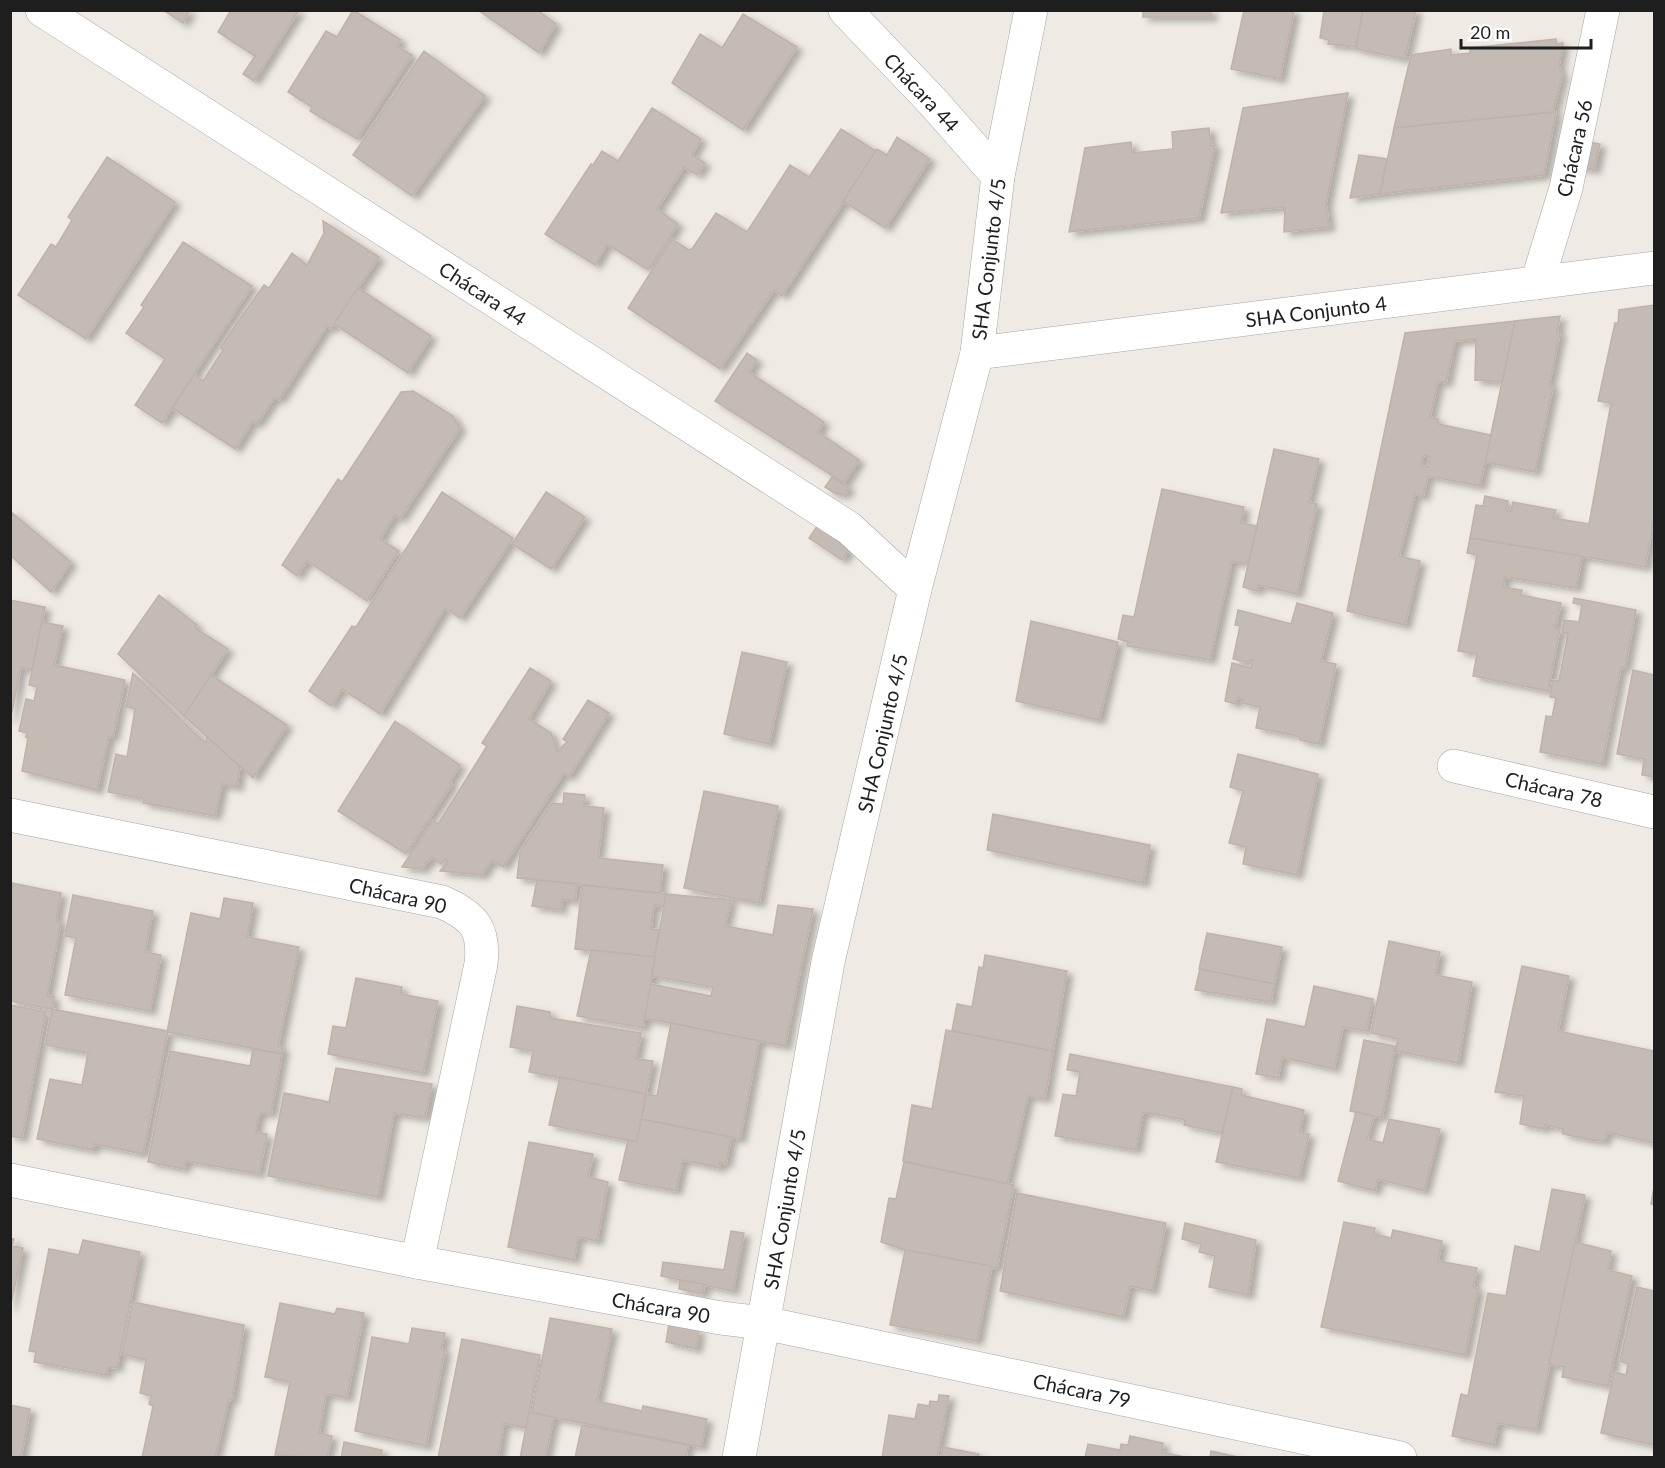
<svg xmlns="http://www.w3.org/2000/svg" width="1665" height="1468" viewBox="0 0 1665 1468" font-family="Lato,sans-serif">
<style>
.building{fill:#c3bbb4;stroke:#c0b2a7;stroke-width:1.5;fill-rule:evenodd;filter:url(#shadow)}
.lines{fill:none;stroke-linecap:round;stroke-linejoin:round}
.minor-casing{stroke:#a5a5a5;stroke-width:34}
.minor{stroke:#fff;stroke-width:33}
.labels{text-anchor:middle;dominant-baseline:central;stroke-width:5;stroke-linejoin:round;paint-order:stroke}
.street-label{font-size:20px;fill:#1e1e1e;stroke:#fff}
</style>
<defs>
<filter id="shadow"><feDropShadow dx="6" dy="4" stdDeviation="3" flood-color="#0004"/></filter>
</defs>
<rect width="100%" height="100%" fill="#efebe4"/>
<g class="building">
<polygon points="163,10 190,10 183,23"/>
<polygon points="231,10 299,10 254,81 243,74 255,56 218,32"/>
<polygon points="353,10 401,40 397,46 412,55 357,139 310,111 312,107 288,92 326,31 337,37"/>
<polygon points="478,10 537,10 556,24 539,53"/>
<rect x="1143" y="10" width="68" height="7"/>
<polygon points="1244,10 1294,10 1280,79 1231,69"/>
<polygon points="1324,10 1363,10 1356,47 1328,44 1329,40 1320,38"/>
<polygon points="1363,10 1416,10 1405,59 1356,49"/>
<polygon points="743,14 797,47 743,130 672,83 700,34 722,48"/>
<polygon points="1556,39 1557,44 1563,43 1559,65 1562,76 1553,112 1394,128 1411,55 1451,49 1451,55 1470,53 1470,48"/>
<polygon points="424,51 485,96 412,196 353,155"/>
<polygon points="1348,93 1326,203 1329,227 1284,232 1285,207 1221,213 1243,108"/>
<polygon points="652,108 701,139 692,155 705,163 697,175 684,167 657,209 678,224 648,270 607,244 595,265 545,234 591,164 593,165 602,151 618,161"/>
<polygon points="1556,112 1544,175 1380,194 1394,128"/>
<polygon points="1209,128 1211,146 1215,145 1199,218 1069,232 1085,148 1131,142 1132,153 1173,149 1172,132"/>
<polygon points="841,129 876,151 875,154 782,296 774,290 720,369 628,308 672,239 689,250 692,249 716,213 747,232 790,165 809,177"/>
<polygon points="897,137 930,159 885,228 843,201 877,149 887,155"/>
<polygon points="1580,140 1600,144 1594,170 1570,165"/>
<polygon points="1359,155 1387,159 1380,194 1350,198"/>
<polygon points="107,157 175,202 86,339 18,295 51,244 56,247 72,220 68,217"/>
<polygon points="323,221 379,257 331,329 327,326 279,400 275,397 257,424 253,421 235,449 172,408 194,374 203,381 223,350 220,348 234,327 264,285 269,288 292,253 307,265 324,233"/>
<polygon points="183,242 252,286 162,423 135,405 165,359 126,333 144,307 141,305"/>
<polygon points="358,288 431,336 408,373 334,324"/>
<polygon points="1654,305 1654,518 1645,567 1470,538 1476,505 1483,506 1485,496 1508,501 1506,510 1511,511 1513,502 1556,510 1553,518 1589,524 1611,403 1598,401 1615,323 1618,323 1619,310"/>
<polygon points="1560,316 1557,333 1560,333 1549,386 1553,386 1535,472 1485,462 1515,321"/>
<path d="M 1515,321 L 1502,382 L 1475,380 L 1476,339 L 1455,341 L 1446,383 L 1438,381 L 1430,417 L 1438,419 L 1438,424 L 1491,435 L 1480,486 L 1428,476 L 1423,497 L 1415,494 L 1399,556 L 1420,561 L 1405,625 L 1347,611 L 1405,333 ZM 1424,455 L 1430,457 L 1428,467 L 1421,466 Z"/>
<polygon points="747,353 757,360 749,372 824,422 818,432 859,460 844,483 715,401"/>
<polygon points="413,391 453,416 460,428 400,519 395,515 380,539 399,551 367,601 307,561 297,576 282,565 338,479 342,482 401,392"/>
<polygon points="1274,449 1319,459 1309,502 1317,504 1297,594 1259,585 1257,591 1243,587"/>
<polygon points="832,477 849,488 845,494 836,494 825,487"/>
<polygon points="1162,489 1244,507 1241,523 1257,526 1248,564 1232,561 1210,660 1127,646 1128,642 1118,639 1123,615 1134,617"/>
<polygon points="442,492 513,538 460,618 445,608 380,714 342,689 331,706 309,691 352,626 356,627"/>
<polygon points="546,492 585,517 551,569 512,544"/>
<polygon points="10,511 71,562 51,592 10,555"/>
<polygon points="818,525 849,550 842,560 809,538"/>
<polygon points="1470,538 1582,556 1576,588 1505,577 1503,587 1522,590 1521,595 1561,603 1555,629 1560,629 1548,691 1473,676 1477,654 1458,651 1477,555 1467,553"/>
<polygon points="159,595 197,625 195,628 228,649 184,716 118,654"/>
<polygon points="1574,598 1636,610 1625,668 1621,667 1602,764 1540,752 1546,716 1552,717 1556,698 1550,697 1553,680 1559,681 1568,633 1562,633 1564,620 1579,622 1582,605 1573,603"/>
<polygon points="10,600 45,607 32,670 21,667 10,721"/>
<polygon points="1297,603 1333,613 1321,661 1336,664 1319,744 1300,740 1300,737 1293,735 1256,728 1260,707 1242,703 1243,700 1238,698 1236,704 1225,701 1232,663 1251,668 1253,659 1245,662 1233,659 1240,626 1235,625 1238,610 1291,624"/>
<polygon points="1031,621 1118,642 1099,720 1016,701"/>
<polygon points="42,622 63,626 54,665 125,680 113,737 109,736 97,790 22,771 28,738 26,737 27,733 19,731 26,699 34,701 37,687 29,685"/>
<polygon points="742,652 787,662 769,744 724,734"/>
<polygon points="530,668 551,681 529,719 551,733 557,751 567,742 563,739 588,700 609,713 569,777 564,773 503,867 492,860 482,875 440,871 448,861 445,859 441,864 432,857 422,869 402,867 433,820 438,824 487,746 482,743"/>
<polygon points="1633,670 1654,675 1654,777 1642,775 1644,759 1617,754"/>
<polygon points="133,673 203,741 206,742 207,736 240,766 237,787 222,784 215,816 143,803 144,799 108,792 116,754 127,757 135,709 126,707"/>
<polygon points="211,675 287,725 253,778 184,716"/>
<polygon points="395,721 460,765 449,783 452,784 406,854 338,811"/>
<polygon points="1238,754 1318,774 1297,875 1243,864 1246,847 1229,843 1243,791 1230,787"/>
<polygon points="704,791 778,806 759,903 684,888"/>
<polygon points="564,793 585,795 584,806 604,808 598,858 663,865 660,893 517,878 520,852 552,803 563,804"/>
<polygon points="993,814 1150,845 1143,883 987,850"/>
<polygon points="537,880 577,884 575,901 562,899 561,910 532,906"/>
<polygon points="12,883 61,893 56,921 61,921 47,996 54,997 52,1009 10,1001"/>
<polygon points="582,885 666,894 664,907 654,905 651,929 659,930 655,957 575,949"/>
<polygon points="666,894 731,900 725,926 773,935 778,905 813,909 785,1046 644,1018 650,984 711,996 713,987 651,976"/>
<polygon points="73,895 153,911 145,952 161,955 150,1011 65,995 76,938 65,936"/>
<polygon points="224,898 253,903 247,937 299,947 278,1046 283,1047 282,1054 167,1032 191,913 220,919"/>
<polygon points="1207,933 1282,947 1274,984 1199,969"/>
<polygon points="1389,941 1440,952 1435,975 1472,982 1458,1063 1395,1051 1398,1039 1371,1033"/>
<polygon points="591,950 655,957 643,1028 577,1016"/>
<polygon points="985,955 1067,971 1053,1051 952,1031 957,1004 972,1007 979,967 983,968"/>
<polygon points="1522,966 1569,976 1558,1031 1654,1051 1654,1143 1606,1132 1605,1141 1591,1140 1563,1134 1563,1129 1545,1125 1544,1129 1520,1124 1524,1096 1495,1092"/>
<polygon points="1200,969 1274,984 1271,1002 1195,990"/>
<polygon points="356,978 402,987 401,994 438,1001 423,1073 328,1054 333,1026 346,1028"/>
<polygon points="1314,986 1373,999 1366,1031 1343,1027 1334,1069 1282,1057 1278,1078 1256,1074 1267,1019 1305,1027"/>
<polygon points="10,1005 46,1012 22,1138 10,1136"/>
<polygon points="517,1006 550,1012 550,1018 641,1033 636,1059 653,1061 646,1094 529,1072 533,1051 510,1047"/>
<polygon points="52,1009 168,1031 143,1154 94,1144 93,1150 37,1139 50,1079 82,1085 88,1053 45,1045"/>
<polygon points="671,1023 759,1041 740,1139 641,1119 646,1094 657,1096"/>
<polygon points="946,1030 1053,1051 1045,1099 1028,1096 1007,1184 903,1161 912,1105 932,1109"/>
<polygon points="1364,1040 1395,1046 1382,1118 1350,1111"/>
<polygon points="253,1049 282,1054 271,1114 261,1112 258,1119 256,1132 267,1134 259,1174 186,1161 184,1169 148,1162 170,1051 250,1066"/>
<polygon points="1070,1054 1233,1087 1222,1133 1184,1125 1185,1120 1143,1112 1136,1150 1055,1136 1063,1094 1076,1096 1080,1072 1067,1070"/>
<polygon points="336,1068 432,1084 425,1118 394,1113 378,1197 268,1176 284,1093 329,1102"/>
<polygon points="560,1077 646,1094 637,1142 549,1125"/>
<polygon points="1233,1087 1242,1089 1241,1095 1304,1110 1300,1132 1309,1134 1299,1178 1216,1162"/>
<polygon points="1356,1112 1374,1116 1367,1139 1383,1143 1389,1119 1440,1129 1424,1191 1378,1179 1375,1191 1338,1181"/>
<polygon points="641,1119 731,1137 726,1164 720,1162 720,1168 683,1160 676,1191 619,1180 628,1140 637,1142"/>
<polygon points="529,1142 593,1154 588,1177 608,1182 597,1241 578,1237 574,1260 508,1247"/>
<polygon points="904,1162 1014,1185 997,1268 905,1250 881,1242 889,1198 896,1199"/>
<polygon points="1654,1187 1654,1205 1651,1204"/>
<polygon points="1552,1189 1585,1195 1536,1430 1498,1423 1494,1445 1452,1436 1461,1394 1468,1396 1488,1293 1506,1296 1515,1246 1540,1252"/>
<polygon points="1017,1193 1166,1223 1152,1291 1130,1286 1123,1317 1000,1291"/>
<polygon points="1344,1222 1375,1228 1374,1234 1391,1238 1393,1230 1442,1241 1438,1261 1477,1268 1473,1287 1478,1289 1465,1355 1321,1327"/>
<polygon points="1185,1223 1256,1240 1248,1295 1209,1287 1215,1256 1199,1252 1201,1244 1182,1239"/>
<polygon points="731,1231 744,1233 733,1291 661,1276 663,1262 724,1270"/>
<polygon points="10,1238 14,1239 12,1246 23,1248 10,1308"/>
<polygon points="83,1240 140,1252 117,1368 108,1367 106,1375 34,1362 36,1352 29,1351 49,1249 79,1255"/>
<polygon points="1575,1242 1611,1251 1608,1270 1632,1276 1608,1386 1562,1377 1564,1367 1549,1364"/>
<polygon points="905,1250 992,1266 977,1341 890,1325"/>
<polygon points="680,1280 704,1284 703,1294 679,1289"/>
<polygon points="1637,1287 1654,1291 1654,1445 1601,1433 1614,1372 1626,1375 1628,1364 1620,1361"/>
<polygon points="133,1302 244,1325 232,1400 229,1399 215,1458 142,1458 153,1406 149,1404 151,1396 140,1393 146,1360 122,1354"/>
<polygon points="280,1303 335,1314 337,1308 364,1313 347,1398 326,1394 319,1433 332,1436 327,1458 275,1455 290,1382 265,1377"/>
<polygon points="550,1318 612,1329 597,1401 642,1411 643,1406 707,1419 701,1447 532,1413"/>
<polygon points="669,1324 699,1330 696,1349 666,1342"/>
<polygon points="412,1328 445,1333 441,1349 445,1350 426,1446 355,1431 372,1337 409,1344"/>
<polygon points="462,1339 540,1355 526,1428 504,1423 498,1458 438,1458"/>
<polygon points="939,1395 949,1396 937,1458 882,1458 889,1415 915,1419 918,1404 929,1406 930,1401 938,1402"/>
<polygon points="10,1405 30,1409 21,1458 10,1458"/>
<polygon points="529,1412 554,1417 545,1458 520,1458"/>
<polygon points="582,1425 688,1445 686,1458 575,1458"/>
<polygon points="1130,1436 1163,1443 1162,1452 1189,1458 1085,1458 1088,1444 1120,1450 1121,1444 1128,1445"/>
<polygon points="344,1442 382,1450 381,1458 341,1458"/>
<polygon points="943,1447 979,1454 978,1458 941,1458"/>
<polygon points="1211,1451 1243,1458 1210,1458"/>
</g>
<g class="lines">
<g class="minor-casing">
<g id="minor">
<polyline points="42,10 849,528 915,589"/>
<polyline points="845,10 932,101 998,176"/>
<polyline points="1537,283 1566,188 1603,10"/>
<polyline points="977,353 1654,268"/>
<polyline points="1454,766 1654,812"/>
<path d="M 10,815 L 442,902 C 474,916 485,929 481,964 L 417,1262"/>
<polyline points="10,1180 417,1262 721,1318 764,1323 1400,1458"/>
<polyline points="739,1458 828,962 915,589 977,353 998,176 1031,10"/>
</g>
</g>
<use href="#minor" class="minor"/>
</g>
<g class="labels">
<g class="street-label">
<text transform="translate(922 92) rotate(47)">Chácara 44</text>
<text transform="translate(1574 148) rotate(-77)">Chácara 56</text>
<text transform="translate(988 259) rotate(-83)">SHA Conjunto 4/5</text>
<text transform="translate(483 293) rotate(33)">Chácara 44</text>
<text transform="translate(1316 311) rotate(-7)">SHA Conjunto 4</text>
<text transform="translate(882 733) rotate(-77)">SHA Conjunto 4/5</text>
<text transform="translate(1554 789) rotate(13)">Chácara 78</text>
<text transform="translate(398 895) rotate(13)">Chácara 90</text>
<text transform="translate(784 1209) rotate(-80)">SHA Conjunto 4/5</text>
<text transform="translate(661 1307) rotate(10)">Chácara 90</text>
<text transform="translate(1082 1390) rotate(12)">Chácara 79</text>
</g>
</g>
<rect width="1665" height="1468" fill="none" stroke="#1e1e1e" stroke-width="24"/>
<path d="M1461 39v9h130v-9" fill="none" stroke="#1e1e1e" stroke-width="3"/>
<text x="1470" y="39" font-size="18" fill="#1e1e1e" stroke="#ffffff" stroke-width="4.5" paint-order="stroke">20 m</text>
</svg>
